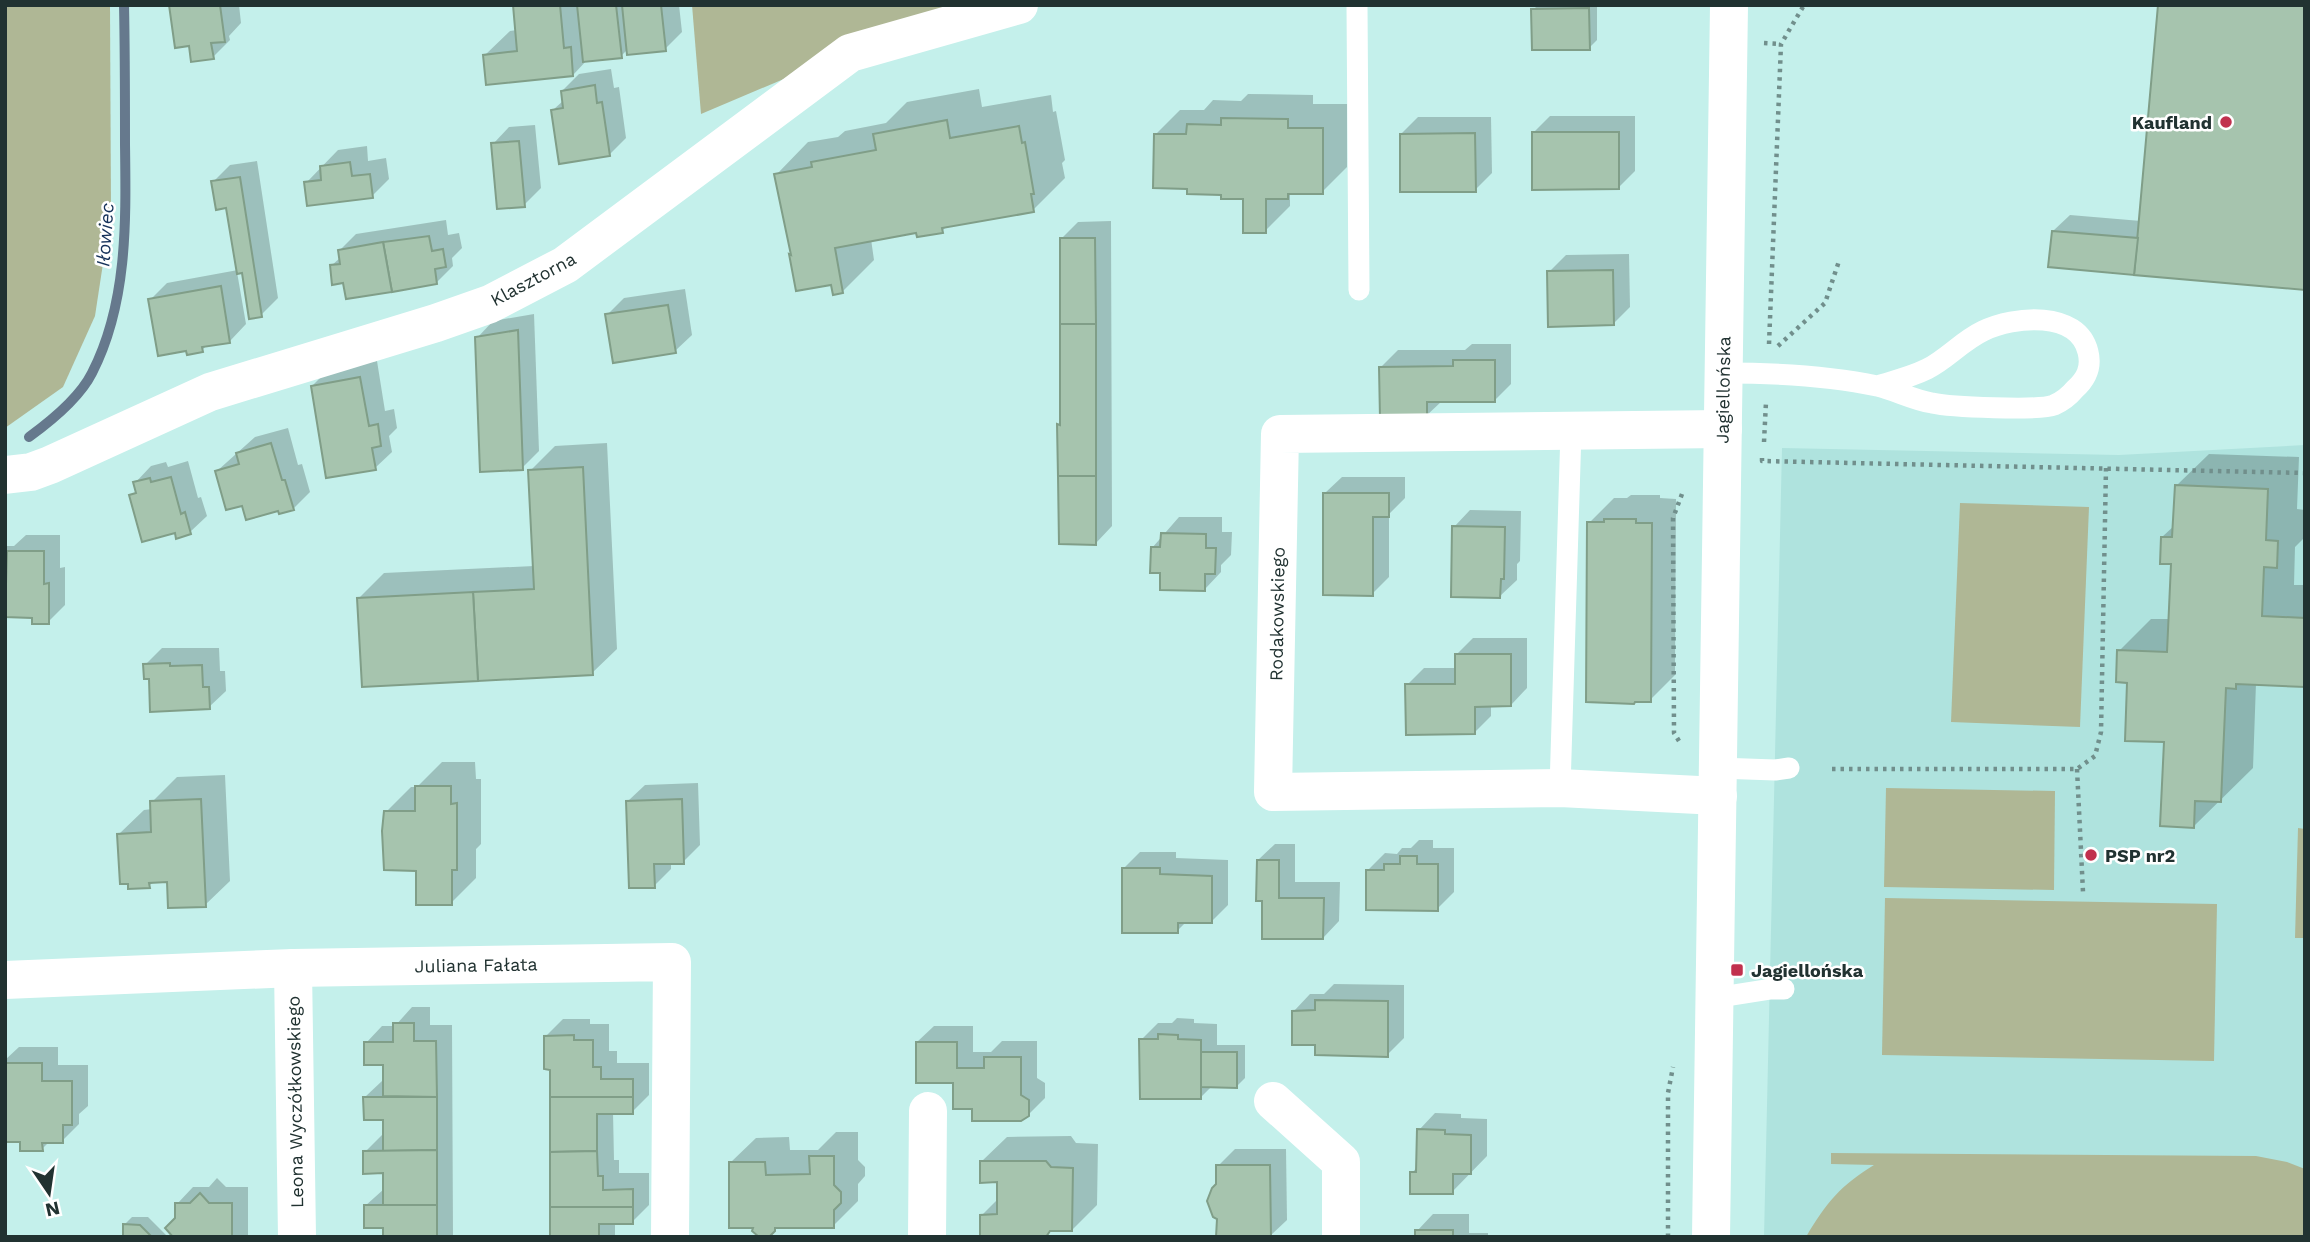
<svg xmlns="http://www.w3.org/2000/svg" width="2310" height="1242" viewBox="0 0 2310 1242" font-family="'Work Sans',sans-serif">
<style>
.built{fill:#afe3de}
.green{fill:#afb795}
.shadow{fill:#0003}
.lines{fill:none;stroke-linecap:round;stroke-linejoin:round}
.stream{stroke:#66798d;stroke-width:10}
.building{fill:#a6c4ae;stroke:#809e88;stroke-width:2}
.path{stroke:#718f8c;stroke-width:4.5;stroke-dasharray:3.5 5;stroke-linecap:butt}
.lane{stroke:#fff;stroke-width:21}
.street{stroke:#fff;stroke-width:38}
.secondary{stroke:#fff;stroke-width:38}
.poi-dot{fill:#c1314e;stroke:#fff;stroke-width:2.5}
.labels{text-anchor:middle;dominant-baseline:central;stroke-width:5;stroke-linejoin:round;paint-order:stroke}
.poi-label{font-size:18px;font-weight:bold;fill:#213231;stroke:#fff;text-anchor:start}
.street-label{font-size:18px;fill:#213231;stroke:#fff}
.water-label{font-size:19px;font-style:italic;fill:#16325a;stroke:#fff}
</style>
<rect width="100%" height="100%" fill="#c4f0eb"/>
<polygon class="built" points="2305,445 2305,1237 1764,1237 1782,448 2119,455"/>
<g class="green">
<polygon points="5,5 110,5 111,211 95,316 63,387 5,428"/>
<polygon points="692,5 958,5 701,114"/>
<polygon points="1960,503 2089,507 2080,727 1951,722"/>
<polygon points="1886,788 2055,791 2054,890 1884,887"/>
<polygon points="2298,828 2305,829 2305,938 2295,938"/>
<polygon points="1885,898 2217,904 2214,1061 1882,1055"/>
<path d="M 1831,1153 L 2256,1156 L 2287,1162 L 2305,1169 L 2305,1237 L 1806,1237 C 1826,1203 1841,1185 1874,1165 L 1831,1164 Z"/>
</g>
<g class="shadow">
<polygon points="170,5 239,5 241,23 229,36 230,40 213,57 190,44"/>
<polygon points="515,5 679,5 682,32 665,49 628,49 621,56 588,59 573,75 485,55 510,31 517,30"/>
<polygon points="1538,5 1597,5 1597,40 1589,48 1533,10"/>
<polygon points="611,69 614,88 619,87 626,138 609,155 553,110 564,100 562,91 579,74"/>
<polygon points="979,89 982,107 1051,95 1053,112 1056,111 1065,160 1062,163 1065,178 1033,210 948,225 942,231 917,231 871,239 874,260 842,292 791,255 793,253 776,175 808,142 838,137 845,131 886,123 907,102"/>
<polygon points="1248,94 1313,95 1313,104 1347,104 1347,167 1322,192 1293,192 1290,195 1290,206 1265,231 1245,197 1188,187 1155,135 1180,110 1204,110 1213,100 1241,101"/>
<polygon points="1550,116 1635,116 1635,171 1619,187 1534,132"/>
<polygon points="1418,117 1491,117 1492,173 1475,190 1401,134"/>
<polygon points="535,125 541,188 524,205 493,144 509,127"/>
<polygon points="367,146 368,161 386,158 389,179 372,196 306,183 338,150"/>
<polygon points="257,161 278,298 261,315 243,271 237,272 246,324 230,341 207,345 202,350 150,300 167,283 238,270 228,206 213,182 230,165"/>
<polygon points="2070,215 2141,221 2305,288 2053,231"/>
<polygon points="446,220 448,235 459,233 462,248 452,258 453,266 436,283 345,281 331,266 341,257 340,250 356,234"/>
<polygon points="1111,221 1112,526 1096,543 1059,425 1062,422 1062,238 1078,222"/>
<polygon points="1629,254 1630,307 1613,324 1549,272 1566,255"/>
<polygon points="685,289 692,335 675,351 607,315 624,298"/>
<polygon points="534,314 539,451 522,468 477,338 493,321"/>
<polygon points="1472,344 1511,344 1511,384 1494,401 1442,401 1426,416 1381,367 1398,350 1465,350"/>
<polygon points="377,361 385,411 394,409 397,428 389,436 392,452 375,468 312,386 329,369"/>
<polygon points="288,428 298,465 302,464 310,492 293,509 244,504 217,471 255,437"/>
<polygon points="607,443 617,649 592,673 359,598 384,573 534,566 530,471 555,446"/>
<polygon points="2209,454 2299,457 2297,509 2305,510 2305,537 2295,547 2294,585 2305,585 2305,685 2256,683 2253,768 2194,826 2166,741 2129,681 2119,651 2151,619 2170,619 2173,562 2162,537 2175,525 2176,486"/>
<polygon points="188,461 198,498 201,497 207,516 190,532 131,496 137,490 135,483 151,466 166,462 168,467"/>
<polygon points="1342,477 1405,477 1405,498 1389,514 1389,577 1372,594 1325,493"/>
<polygon points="1631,495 1660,495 1660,498 1676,499 1675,675 1650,700 1589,523 1614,498 1627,498"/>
<polygon points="1470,510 1521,511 1520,561 1517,564 1517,580 1500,596 1454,527"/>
<polygon points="1179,517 1222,517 1222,532 1232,532 1231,555 1221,565 1221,572 1205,589 1161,571 1152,548"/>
<polygon points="26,535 60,535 60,568 65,567 65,605 48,622 34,616 5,616 5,546 14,546"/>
<polygon points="1473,638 1527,638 1527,688 1511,705 1491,705 1491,716 1474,733 1407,685 1424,668 1457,668 1456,655"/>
<polygon points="162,648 219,648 220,671 225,671 226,691 209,707 150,678 145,665"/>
<polygon points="442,762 475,762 476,779 481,779 481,844 476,849 476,878 451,903 418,869 386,812 411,787 417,787"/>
<polygon points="225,775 230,881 205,905 168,881 154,881 149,886 119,834 144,810 152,809 152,802 177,777"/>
<polygon points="698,783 700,845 683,862 671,862 671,869 654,886 628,801 645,785"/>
<polygon points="1419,840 1433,840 1433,848 1454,848 1454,892 1437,909 1368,870 1385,853 1397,854 1402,848 1411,848"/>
<polygon points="1275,844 1295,844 1295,882 1340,882 1339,921 1323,938 1264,899 1258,860"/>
<polygon points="1140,852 1176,852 1176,858 1228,860 1228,905 1211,922 1187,921 1177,931 1124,868"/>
<polygon points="1334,984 1404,985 1404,1038 1387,1055 1316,1044 1294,1011 1310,994 1324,994"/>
<polygon points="412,1007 430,1007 430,1025 452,1025 453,1237 385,1237 385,1226 365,1206 384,1189 384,1172 365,1152 382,1135 385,1135 385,1118 365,1097 382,1081 385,1081 385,1063 366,1043 382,1026 395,1026"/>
<polygon points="1177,1018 1194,1019 1194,1023 1217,1024 1217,1045 1245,1045 1245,1078 1237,1086 1212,1086 1201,1097 1141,1040 1158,1023 1172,1023"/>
<polygon points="563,1019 590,1019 590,1024 609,1024 609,1051 617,1051 617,1063 649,1063 649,1095 632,1112 613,1112 614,1160 619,1160 619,1173 649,1173 649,1205 632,1222 615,1222 615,1237 552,1237 552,1068 546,1036"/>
<polygon points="934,1026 973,1026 973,1052 991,1052 1002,1041 1037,1041 1037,1078 1045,1083 1045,1098 1028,1115 974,1108 955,1081 917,1042"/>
<polygon points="19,1047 58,1047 58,1065 88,1065 88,1106 79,1114 79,1124 62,1141 50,1141 42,1149 22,1140 5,1141 5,1060"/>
<polygon points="1435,1113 1461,1114 1461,1118 1487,1119 1487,1156 1452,1192 1412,1173 1418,1166 1419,1130"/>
<polygon points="836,1132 858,1132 858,1160 865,1167 865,1176 858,1184 858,1201 833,1226 777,1226 768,1235 731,1162 756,1138 789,1137 790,1150 818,1150"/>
<polygon points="1071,1136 1076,1143 1098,1144 1097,1205 1072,1230 982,1215 999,1198 999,1181 982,1161 1007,1137"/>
<polygon points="1235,1149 1286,1149 1287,1220 1270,1236 1218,1184 1218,1166"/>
<polygon points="217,1178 226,1187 248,1187 248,1235 246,1237 176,1237 177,1204 193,1187 209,1187"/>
<polygon points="1433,1214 1469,1214 1469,1233 1488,1233 1488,1237 1417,1237 1417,1231"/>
<polygon points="132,1217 148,1217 168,1237 124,1237 124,1225"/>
</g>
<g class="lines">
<path class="stream" d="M 29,437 C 51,421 80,397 92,373 C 128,303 126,220 125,144 C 125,98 125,51 124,5"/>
</g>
<g class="building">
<polygon points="169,5 220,5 225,42 211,43 214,59 191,62 189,46 175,48"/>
<polygon points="513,5 560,5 564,48 571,47 573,76 486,85 483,55 517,51"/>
<polygon points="577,5 616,5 622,58 583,62"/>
<polygon points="622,5 661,5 666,51 627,55"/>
<polygon points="2158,5 2305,5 2305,290 2134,275"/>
<polygon points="1589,8 1590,50 1532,50 1531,9"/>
<polygon points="595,85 597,103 602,102 610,156 559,164 551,110 563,108 561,91"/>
<polygon points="1221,118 1288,119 1288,128 1323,128 1323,194 1288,194 1288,199 1266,199 1266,233 1243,233 1243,199 1221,199 1221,195 1187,194 1187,189 1153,188 1154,134 1186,134 1187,124 1221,125"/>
<polygon points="947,120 950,138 1019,126 1022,143 1025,142 1034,194 1031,194 1034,212 942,228 943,233 917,237 916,233 835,248 843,293 833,295 831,285 796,291 789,254 791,255 774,174 812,167 811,162 876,150 873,134"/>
<polygon points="1532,132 1619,132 1619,189 1532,190"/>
<polygon points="1475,133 1476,192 1400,192 1400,134"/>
<polygon points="519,141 525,207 497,209 491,143"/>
<polygon points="350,162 352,176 370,174 373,198 307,206 304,182 321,180 320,166"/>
<polygon points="240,177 262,317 249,319 242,273 237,274 226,208 216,210 211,181"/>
<polygon points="2052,231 2138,238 2134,275 2048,267"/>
<polygon points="429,236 432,251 443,249 446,267 435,269 437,284 392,292 383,242"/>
<polygon points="1060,238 1095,238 1096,324 1060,324"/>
<polygon points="383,242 392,292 346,299 343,283 332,285 330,265 340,264 338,250"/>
<polygon points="1613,270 1614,325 1548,327 1547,271"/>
<polygon points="221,286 230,343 202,347 203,352 187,355 186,351 158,356 148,299"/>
<polygon points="668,305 676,353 613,363 605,314"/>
<polygon points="1060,324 1096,324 1096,476 1058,476 1057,424 1060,425"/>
<polygon points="518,330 523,470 480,472 475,337"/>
<polygon points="1453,360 1495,360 1495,402 1427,402 1427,418 1380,418 1379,367 1453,366"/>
<polygon points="360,377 369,426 378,424 381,446 372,448 376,470 326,478 311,386"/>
<polygon points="271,443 282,480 285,480 294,510 279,514 278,511 246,520 242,506 226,510 215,471 239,464 236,453"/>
<polygon points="583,467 593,675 478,681 473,592 534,589 528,470"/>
<polygon points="1058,476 1096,476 1096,545 1059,544"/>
<polygon points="171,477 181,514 185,512 191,534 176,539 175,533 142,542 129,495 136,493 133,482 150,478 151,482"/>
<polygon points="2175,485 2268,489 2266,540 2278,541 2277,568 2264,567 2262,616 2305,618 2305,687 2236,684 2236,689 2226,688 2221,802 2195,801 2194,828 2160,826 2164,742 2125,741 2127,683 2116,682 2117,650 2167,652 2171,564 2160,564 2161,537 2172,537"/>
<polygon points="1323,493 1389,493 1389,517 1373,517 1373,596 1323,595"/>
<polygon points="1604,519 1636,519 1636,523 1652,523 1651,702 1635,702 1634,704 1586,702 1587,522 1604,522"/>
<polygon points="1452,526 1505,527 1504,579 1501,579 1500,598 1451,597"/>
<polygon points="1161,533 1206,534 1206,548 1216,548 1215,574 1205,574 1205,591 1160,590 1160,573 1150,573 1151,547 1160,547"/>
<polygon points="7,551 44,551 44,584 49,583 49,624 32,624 32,618 5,617"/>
<polygon points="473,592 478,681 362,687 357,598"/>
<polygon points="1455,654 1511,654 1511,706 1475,707 1475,734 1406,735 1405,684 1455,684"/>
<polygon points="170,663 170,666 202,665 203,687 209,687 210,709 150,712 149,679 144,679 143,664"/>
<polygon points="415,786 451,786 451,804 457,803 457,870 452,870 452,905 416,905 416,871 384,870 382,831 384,811 415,811"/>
<polygon points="201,799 206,907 168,908 167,882 149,883 150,888 128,889 128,884 120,884 117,834 151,832 150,801"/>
<polygon points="682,799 684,864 654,864 655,888 629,888 626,801"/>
<polygon points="1400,856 1417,856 1417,864 1438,864 1438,911 1366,910 1366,870 1384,870 1384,864 1400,864"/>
<polygon points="1257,860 1279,860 1279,898 1324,898 1323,939 1262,939 1262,901 1256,901"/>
<polygon points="1122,868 1160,868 1160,874 1212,876 1212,923 1178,923 1178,933 1122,933"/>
<polygon points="1315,1000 1388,1001 1388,1057 1315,1055 1315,1045 1292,1045 1292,1011 1315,1010"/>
<polygon points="393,1023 414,1023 414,1041 436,1041 437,1097 383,1096 383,1065 364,1065 364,1042 393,1042"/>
<polygon points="1158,1034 1178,1035 1178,1039 1201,1040 1201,1099 1140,1099 1139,1039 1158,1039"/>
<polygon points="574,1035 574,1040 593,1040 593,1067 601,1067 601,1079 633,1079 633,1097 550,1097 550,1070 544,1069 544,1036"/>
<polygon points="916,1042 957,1042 957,1068 984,1068 984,1057 1021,1057 1021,1095 1029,1100 1029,1116 1021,1121 972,1121 972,1109 953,1109 953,1083 916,1083"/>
<polygon points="1201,1052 1237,1052 1237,1088 1201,1087"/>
<polygon points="5,1063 42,1063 42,1081 72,1081 72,1125 63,1125 63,1143 42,1143 43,1151 20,1151 20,1142 5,1142"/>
<polygon points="363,1097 437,1097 437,1150 383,1151 383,1120 364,1120"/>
<polygon points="550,1097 633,1097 633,1114 597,1114 597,1151 550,1152"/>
<polygon points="1417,1129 1445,1130 1445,1134 1471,1135 1471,1174 1453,1174 1453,1194 1410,1194 1410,1172 1416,1172"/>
<polygon points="437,1150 437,1205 383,1205 383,1173 363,1174 363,1151"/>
<polygon points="597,1151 598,1176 603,1176 603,1190 633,1189 633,1207 550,1207 550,1152"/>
<polygon points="809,1156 834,1156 834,1185 841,1192 841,1203 834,1210 834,1228 775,1228 775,1231 769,1237 759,1237 752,1231 753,1228 729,1228 729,1162 765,1162 766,1175 810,1174"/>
<polygon points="980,1161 1046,1161 1051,1167 1073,1168 1072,1231 1050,1231 1046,1237 980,1237 980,1215 997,1214 997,1182 980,1183"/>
<polygon points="1216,1165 1270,1165 1271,1237 1216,1237 1217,1219 1213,1217 1207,1201 1212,1188 1216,1184"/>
<polygon points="200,1193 209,1203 232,1203 232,1237 173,1237 165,1228 175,1218 175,1203 190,1203"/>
<polygon points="364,1205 437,1205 437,1237 383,1237 383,1228 364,1228"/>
<polygon points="550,1207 633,1207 633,1224 599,1224 599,1237 550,1237"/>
<polygon points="123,1224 140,1225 152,1237 123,1237"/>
<rect x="1415" y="1230" width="38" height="7"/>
</g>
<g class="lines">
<g class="path">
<polyline points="1764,43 1781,44"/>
<polyline points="1769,344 1781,44 1804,5"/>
<polyline points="1778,346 1825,303 1839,261"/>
<polyline points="1764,442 1766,402"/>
<polyline points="1762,458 1762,461 2305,473"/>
<polyline points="1679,741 1674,733 1673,518 1682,494"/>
<polyline points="1832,769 2077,769 2095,756 2101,732 2106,468"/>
<polyline points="2077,769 2083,892"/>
<polyline points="1668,1237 1668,1093 1673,1067"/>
</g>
<g class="lane">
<polyline points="1357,5 1359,290"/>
<path d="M 1724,373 C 1772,373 1830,376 1877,386 C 1895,390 1913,400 1932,403 C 1950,407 2039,411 2054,405 C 2061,402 2070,395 2075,389 C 2086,379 2092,368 2088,352 C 2078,310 2014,316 1983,331 C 1962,341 1947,359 1927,369 C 1911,377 1894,381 1877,386"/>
<polyline points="1718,768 1775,770 1789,768"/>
<polyline points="1560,788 1571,431"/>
<polyline points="1714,998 1771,989 1784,989"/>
</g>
<g class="street">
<polyline points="5,475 31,472 50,465 210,392 436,323 490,304 565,265 850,53 1019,5"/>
<polyline points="1718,796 1560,788 1273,792 1280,434 1723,429"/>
<polyline points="293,968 297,1237"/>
<polyline points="5,980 293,968 672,962 670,1237"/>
<polyline points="1273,1101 1341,1162 1341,1237"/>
<polyline points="927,1237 928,1111"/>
</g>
<polyline class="secondary" points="1711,1237 1729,5"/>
</g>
<g class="poi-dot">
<circle cx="2226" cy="122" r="7"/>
<circle cx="2091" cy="855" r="7"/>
<rect x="1730" y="963" width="14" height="14" rx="3.5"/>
</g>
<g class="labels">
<g class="poi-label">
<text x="2212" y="122" text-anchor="end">Kaufland</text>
<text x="2105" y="855">PSP nr2</text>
<text x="1751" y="970">Jagiellońska</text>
</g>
<g class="street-label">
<text transform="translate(533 279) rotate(-28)">Klasztorna</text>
<text transform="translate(1723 390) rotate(-89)">Jagiellońska</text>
<text transform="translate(1277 614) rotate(-89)">Rodakowskiego</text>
<text transform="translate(476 965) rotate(-1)">Juliana Fałata</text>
<text transform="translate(295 1102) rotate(-91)">Leona Wyczółkowskiego</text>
</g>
<g class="water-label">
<text transform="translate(105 235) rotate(-86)">Iłowiec</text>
</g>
</g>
<rect width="2310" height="1242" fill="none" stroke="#213231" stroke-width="14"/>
<g transform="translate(49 1193) rotate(167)" stroke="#ffffff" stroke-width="5" paint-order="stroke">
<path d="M0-5L12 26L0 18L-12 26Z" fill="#213231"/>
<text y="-10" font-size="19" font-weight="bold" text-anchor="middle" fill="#213231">N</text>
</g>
</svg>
